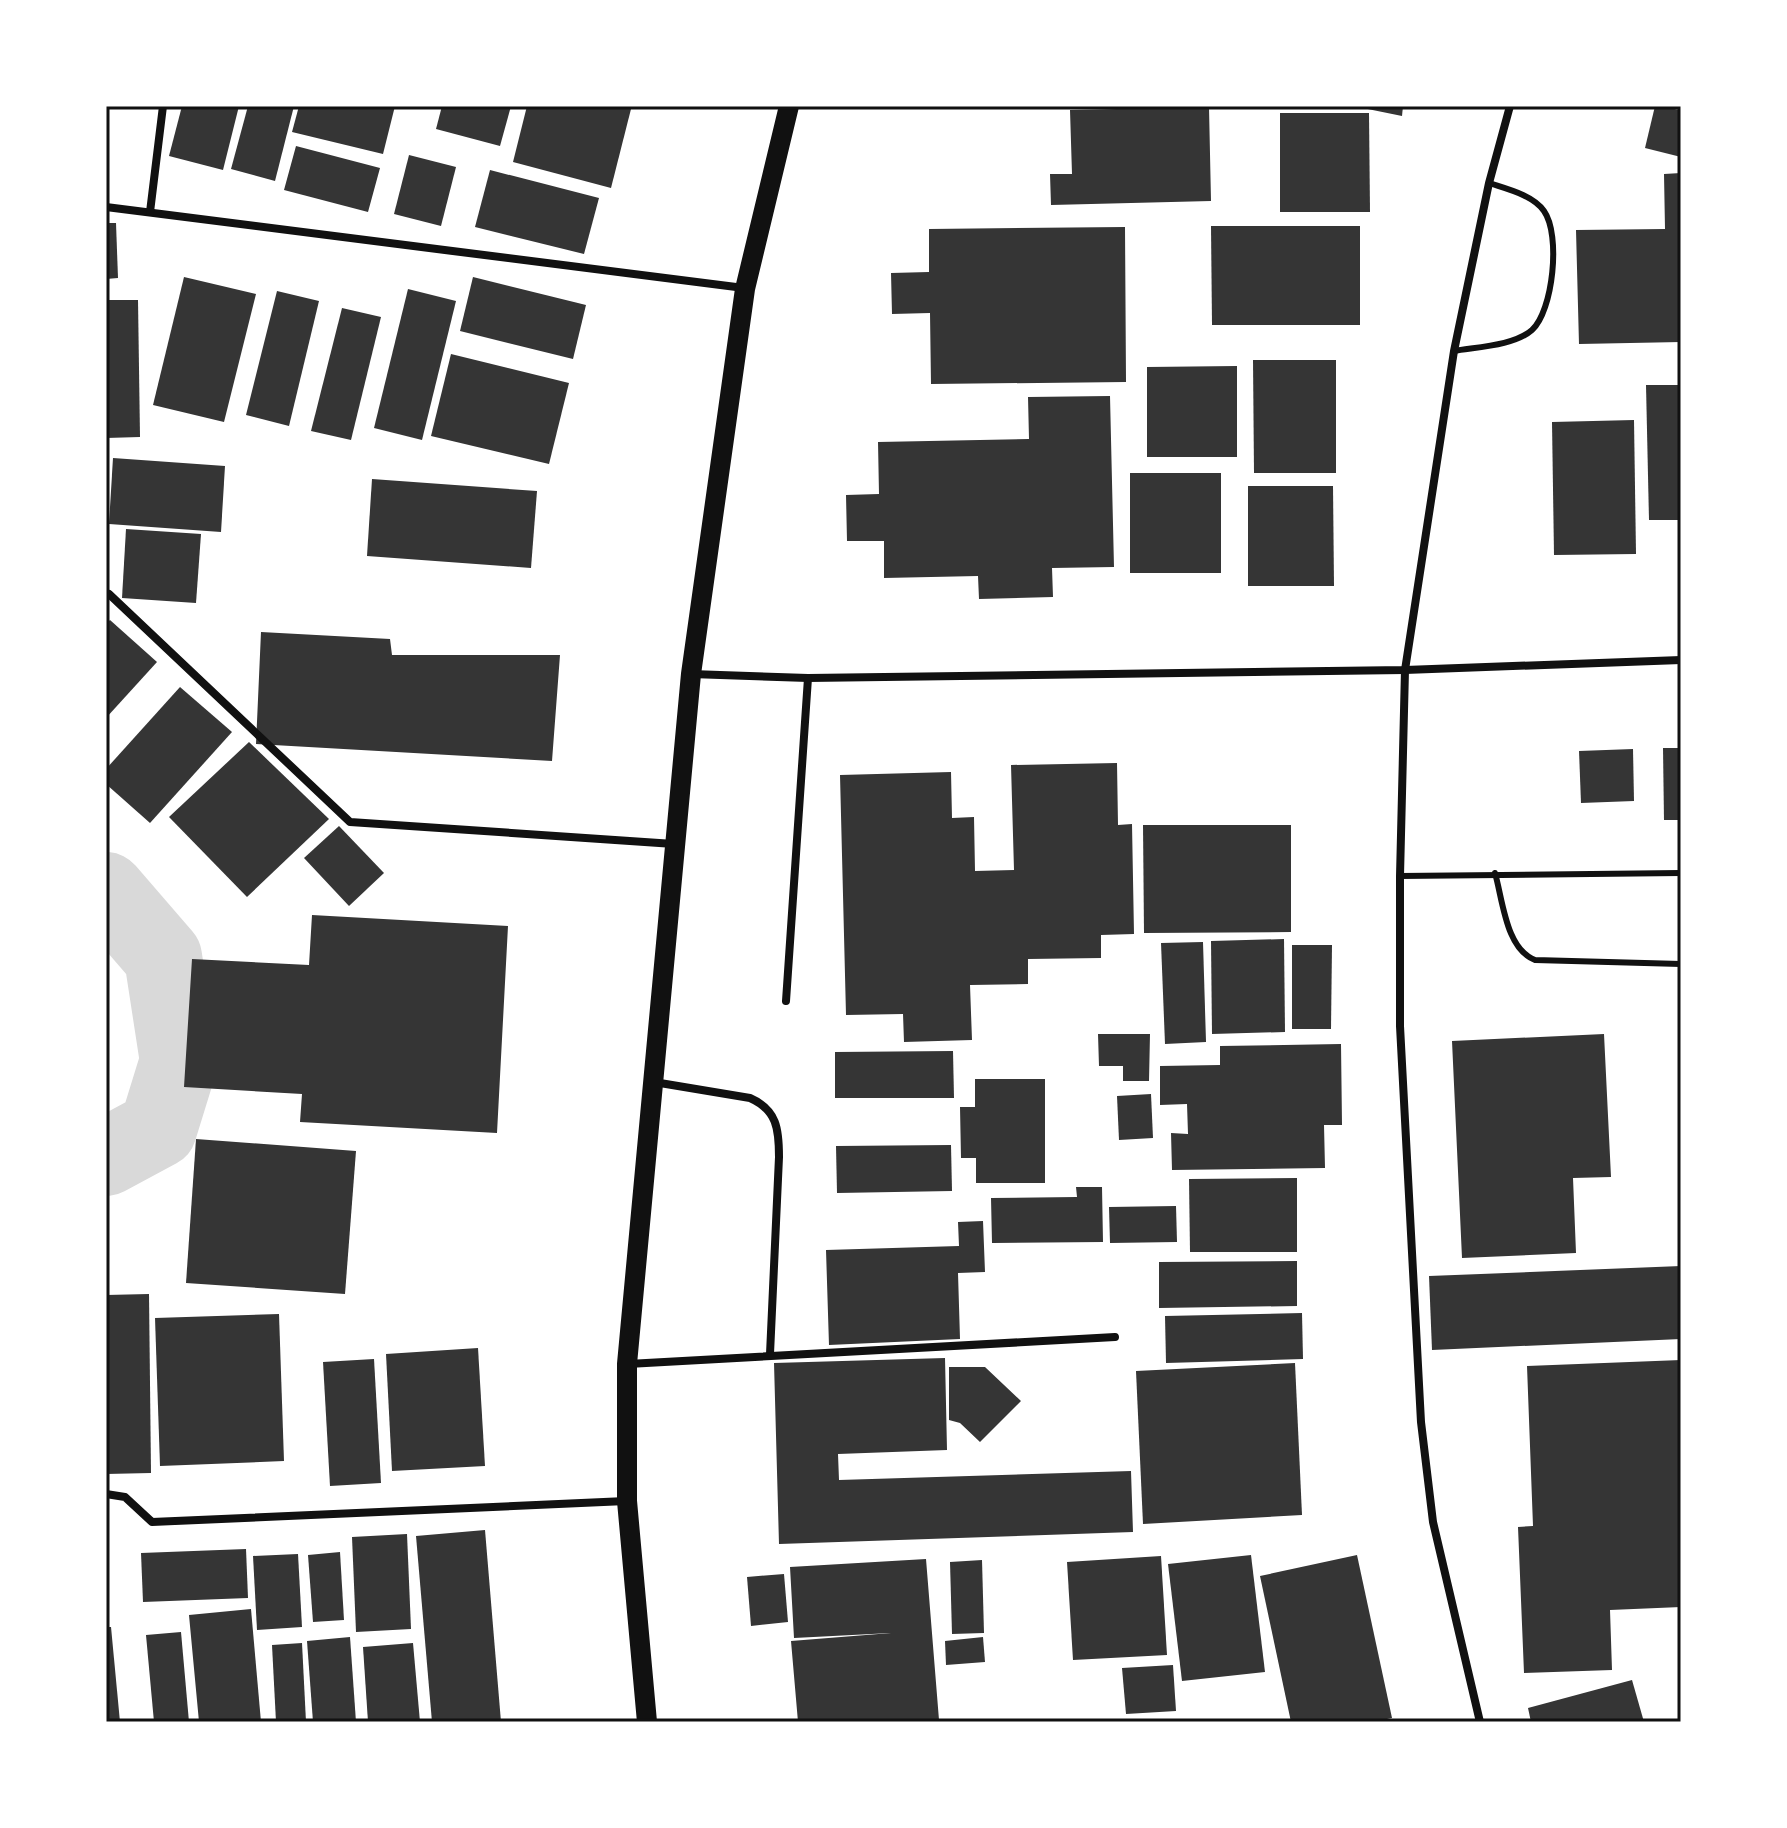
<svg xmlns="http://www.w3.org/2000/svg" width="1787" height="1828" viewBox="0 0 1787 1828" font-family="Figtree,sans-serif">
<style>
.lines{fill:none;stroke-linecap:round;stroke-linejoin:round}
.river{stroke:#d9d9d9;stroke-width:78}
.building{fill:#353535}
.service{stroke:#111;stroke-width:6}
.minor{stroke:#111;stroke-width:8}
.primary{stroke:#111;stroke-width:20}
.neatline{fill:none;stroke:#111;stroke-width:3}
</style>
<rect width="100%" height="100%" fill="#fff"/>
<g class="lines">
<polyline class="river" points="106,891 163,957 179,1061 158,1129 106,1157"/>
</g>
<g class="building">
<polygon points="182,106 239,106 223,170 169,156"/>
<polygon points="248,106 294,106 275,181 231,169"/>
<polygon points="299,106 395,106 383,154 292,132"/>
<polygon points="442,106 511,106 500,146 436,129"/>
<polygon points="527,106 631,109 611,188 513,162"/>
<polygon points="1353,106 1403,106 1402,116"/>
<polygon points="1655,106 1681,110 1681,157 1645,148"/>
<polygon points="1209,107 1211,201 1051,205 1050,174 1072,174 1070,110"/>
<polygon points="1280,113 1369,113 1370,212 1280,212"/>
<polygon points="296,146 380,168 368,212 284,190"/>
<polygon points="409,155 456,167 441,226 394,214"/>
<polygon points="490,170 599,198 584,254 475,227"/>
<polygon points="1681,173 1681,342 1579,344 1576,230 1665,229 1664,174"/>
<polygon points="106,223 116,223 118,278 106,279"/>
<polygon points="1211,226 1360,226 1360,325 1212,325"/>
<polygon points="1125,227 1126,382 931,384 930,313 892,314 891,273 929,272 929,229"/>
<polygon points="184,277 256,294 224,422 153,405"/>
<polygon points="473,277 586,305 573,359 460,331"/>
<polygon points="408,289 456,301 422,440 374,428"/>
<polygon points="277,291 319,301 289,426 246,415"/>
<polygon points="106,300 138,300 140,437 106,438"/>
<polygon points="342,308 381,317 351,440 311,431"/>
<polygon points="451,354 569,383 549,464 431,436"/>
<polygon points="1253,360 1336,360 1336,473 1254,473"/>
<polygon points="1237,366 1237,457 1147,457 1147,367"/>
<polygon points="1646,385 1681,385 1681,520 1649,520"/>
<polygon points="1110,396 1114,567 1052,568 1053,597 979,599 978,576 884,578 884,541 847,541 846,495 879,494 878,442 1029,439 1028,397"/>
<polygon points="1634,420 1636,554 1554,555 1552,422"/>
<polygon points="113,458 225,466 221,532 109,524"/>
<rect x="1130" y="473" width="91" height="100"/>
<polygon points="372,479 537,491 531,568 367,556"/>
<polygon points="1248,486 1333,486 1334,586 1248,586"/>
<polygon points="126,529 201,534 196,603 122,598"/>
<polygon points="110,620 157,662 106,718 106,624"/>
<polygon points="261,632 390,639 392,655 560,655 552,761 256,744"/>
<polygon points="180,687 232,732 150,823 106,784 106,769"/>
<polygon points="249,742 329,819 247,897 169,817"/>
<polygon points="1663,748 1681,748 1681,820 1664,820"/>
<polygon points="1633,749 1634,801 1581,803 1579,751"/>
<polygon points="1117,763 1118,825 1132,824 1134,934 1101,935 1101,958 1028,959 1028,984 970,985 972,1040 904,1042 903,1014 846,1015 840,775 951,772 952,818 974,817 975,871 1014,870 1011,765"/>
<polygon points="1143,825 1291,825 1291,932 1144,933"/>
<polygon points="339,826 384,873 349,906 304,858"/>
<polygon points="312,915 508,926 497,1133 300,1122 302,1094 184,1087 192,959 309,965"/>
<polygon points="1284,939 1285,1032 1212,1034 1211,941"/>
<polygon points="1203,942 1206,1042 1165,1044 1161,943"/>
<polygon points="1292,945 1332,945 1331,1029 1292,1029"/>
<polygon points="1098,1034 1150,1034 1149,1081 1123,1081 1123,1066 1099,1066"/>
<polygon points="1604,1034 1611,1177 1573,1178 1576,1253 1462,1258 1452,1041"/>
<polygon points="1341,1044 1342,1125 1324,1125 1325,1168 1172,1170 1171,1133 1188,1134 1187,1104 1160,1105 1160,1066 1220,1065 1220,1046"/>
<polygon points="953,1051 954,1098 835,1098 835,1052"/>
<polygon points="975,1079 1045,1079 1045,1183 976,1183 976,1158 961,1158 960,1107 975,1107"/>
<polygon points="1151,1094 1153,1138 1119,1140 1117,1096"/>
<polygon points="196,1139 356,1151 345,1294 186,1283"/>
<polygon points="951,1145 952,1191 837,1193 836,1146"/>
<polygon points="1297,1178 1297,1252 1190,1252 1189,1179"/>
<polygon points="1076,1187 1102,1187 1103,1242 992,1243 991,1198 1077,1197"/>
<polygon points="1176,1206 1177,1242 1110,1243 1109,1207"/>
<polygon points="983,1221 985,1272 958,1273 960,1339 829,1345 826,1250 959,1246 958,1222"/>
<polygon points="1297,1261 1297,1306 1159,1308 1159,1262"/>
<polygon points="1681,1266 1681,1339 1432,1350 1429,1276"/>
<polygon points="149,1294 151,1473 106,1474 106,1295"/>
<polygon points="1302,1313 1303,1359 1166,1363 1165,1316"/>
<polygon points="279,1314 284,1461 160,1466 155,1318"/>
<polygon points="478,1348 485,1466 392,1471 386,1354"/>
<polygon points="945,1358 947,1450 838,1454 839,1480 1131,1471 1133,1532 779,1544 774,1363"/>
<polygon points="374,1359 381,1483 330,1486 323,1362"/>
<polygon points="1681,1360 1681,1607 1610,1610 1612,1670 1524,1673 1518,1527 1533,1526 1527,1366"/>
<polygon points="1295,1363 1302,1515 1143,1524 1136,1371"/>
<polygon points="949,1367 985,1367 1021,1401 980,1442 960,1423 949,1420"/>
<polygon points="485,1530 501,1722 432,1722 416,1536"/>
<polygon points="407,1534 411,1629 356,1632 352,1537"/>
<polygon points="246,1549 248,1598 143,1602 141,1553"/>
<polygon points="340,1552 344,1620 313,1622 308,1555"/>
<polygon points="298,1554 302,1627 257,1630 253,1556"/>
<polygon points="1251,1555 1265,1672 1182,1681 1168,1564"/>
<polygon points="1357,1555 1392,1718 1372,1722 1291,1722 1260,1576"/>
<polygon points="1161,1556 1167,1655 1073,1660 1067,1562"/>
<polygon points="926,1559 939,1720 798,1722 791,1641 891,1633 794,1638 790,1567"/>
<polygon points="982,1560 984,1633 952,1634 950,1562"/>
<polygon points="784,1574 788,1622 751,1626 747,1577"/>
<polygon points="251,1609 261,1722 199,1722 189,1615"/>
<polygon points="106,1627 111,1627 120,1722 106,1722"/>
<polygon points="181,1632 189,1722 154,1722 146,1635"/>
<polygon points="350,1637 356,1722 313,1722 307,1641"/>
<polygon points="983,1637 985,1662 946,1665 945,1641"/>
<polygon points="302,1643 306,1722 276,1722 272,1645"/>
<polygon points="413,1643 420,1722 368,1722 363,1647"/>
<polygon points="1173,1665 1176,1711 1126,1714 1122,1668"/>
<polygon points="1632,1680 1644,1722 1531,1722 1528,1708"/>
</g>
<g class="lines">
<g class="service">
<path d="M 1454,351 C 1476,347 1514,346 1532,330 C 1553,311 1561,235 1544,211 C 1533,195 1507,189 1489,183"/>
<path d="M 1495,873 C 1503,901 1506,949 1535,960 L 1681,964"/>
<polyline points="1400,876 1681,873"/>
</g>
<g class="minor">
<polyline points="106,207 744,288"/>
<polyline points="150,212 163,106"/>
<polyline points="109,594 350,822 674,844"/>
<polyline points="691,674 808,678 1405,670 1681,660"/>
<polyline points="786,1001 808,678"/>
<path d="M 654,1082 L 750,1098 C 777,1110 779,1129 779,1157 L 770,1354"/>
<polyline points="628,1364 1115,1337"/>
<polyline points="106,1494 125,1497 152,1522 626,1501"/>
<polyline points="1480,1722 1433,1522 1421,1422 1400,1026 1400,876 1405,670 1454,351 1489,183 1510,106"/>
</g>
<polyline class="primary" points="647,1722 627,1501 627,1364 691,674 745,289 789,106"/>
</g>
<rect width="1787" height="1828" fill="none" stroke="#ffffff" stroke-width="216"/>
<rect x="108" y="108" width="1571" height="1612" class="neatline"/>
</svg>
